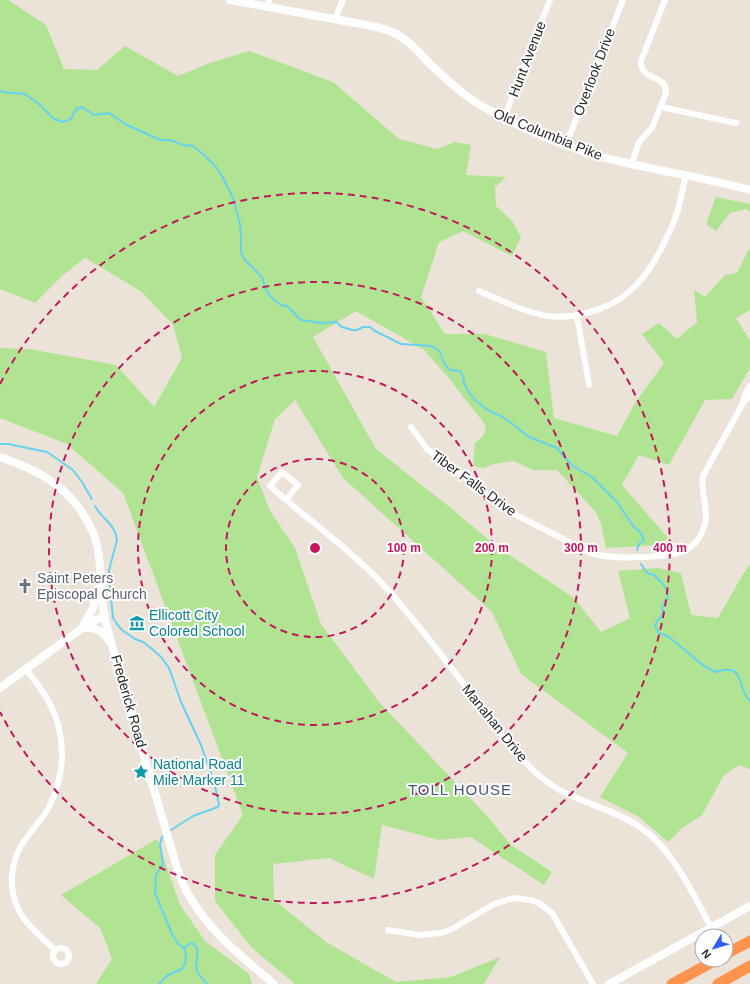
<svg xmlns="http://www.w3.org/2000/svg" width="750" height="984" viewBox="0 0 750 984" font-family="Helvetica,sans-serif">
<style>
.green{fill:#b1e492}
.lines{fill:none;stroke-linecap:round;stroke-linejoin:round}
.stream{stroke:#66d2f1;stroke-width:2}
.street{stroke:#fff;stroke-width:6}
.secondary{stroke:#fff;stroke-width:8}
.highway{stroke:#ff944f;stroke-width:11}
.ring{fill:none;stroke:#c2185b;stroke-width:2;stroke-dasharray:7 5}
.labels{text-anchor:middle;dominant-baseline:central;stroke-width:4;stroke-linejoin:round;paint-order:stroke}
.street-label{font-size:14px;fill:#272727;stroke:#fff}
.worship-label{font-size:14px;fill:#5b616d;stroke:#fff;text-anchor:start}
.culture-label{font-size:14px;fill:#0d838f;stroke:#fff;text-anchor:start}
.neighbourhood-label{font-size:15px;letter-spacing:1px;fill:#475279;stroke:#fff}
.centre{fill:#c2185b;stroke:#fff;stroke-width:2}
.ring-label{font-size:12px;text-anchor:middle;font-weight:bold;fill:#c2185b;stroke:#fff;stroke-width:4;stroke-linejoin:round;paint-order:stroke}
</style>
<rect width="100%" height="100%" fill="#ebe2d8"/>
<g class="green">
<polygon points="0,0 8,0 46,25 64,69 97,70 125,46 178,76 210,63 249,51 333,82 399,139 437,149 455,142 471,145 466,175 506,177 495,187 496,206 512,221 521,237 512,256 463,231 439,242 421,297 445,334 485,334 546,352 554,418 617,436 635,403 664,363 642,334 659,323 677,339 697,322 694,290 705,297 725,275 737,273 750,247 750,310 736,318 750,341 750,368 732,399 705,400 669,465 639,455 622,485 668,538 658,545 606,548 601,523 595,511 557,470 533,470 514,461 493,464 484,468 473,466 475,443 484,435 486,426 448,377 423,349 356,311 313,337 376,449 452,509 496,546 574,598 601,632 630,618 618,571 658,568 681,573 691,615 718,618 742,576 750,564 750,769 739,765 724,775 702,815 682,828 668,842 639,817 600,797 628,753 521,674 492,612 343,478 295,400 275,419 257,477 270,511 295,548 321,624 379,702 487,816 511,845 552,872 544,885 471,837 439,840 382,825 374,879 329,858 273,864 274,900 326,942 396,982 451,977 500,957 484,984 295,984 252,948 215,901 215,855 243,815 123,493 67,444 0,418 0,348 29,349 116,365 154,407 182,358 173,325 142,292 85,258 63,275 35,303 0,289"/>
<polygon points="716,197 750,204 750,213 747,209 730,213 716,231 706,224"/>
<polygon points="157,839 180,905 205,941 249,974 252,984 96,984 112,959 100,928 61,895"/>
</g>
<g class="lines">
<g class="stream">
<polyline points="0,90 2,92 25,94 40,105 54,119 63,122 71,119 76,109 82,107 94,115 109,113 125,124 160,140 170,140 183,145 193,146 204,155 216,167 222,176 233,198 240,224 241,234 241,251 244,259 262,277 267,292 273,299 281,305 287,306 301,320 321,323 336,322 342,327 352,330 357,330 363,327 370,327 375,331 401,344 432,346 440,352 445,365 450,370 460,371 463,376 464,383 468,391 476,401 489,411 501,416 510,422 529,437 557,448 571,465 592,477 617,502 633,526 641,533 644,540 639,544 637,550"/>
<polyline points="0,444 8,444 47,452 73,470 82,482 92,499"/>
<path d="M 95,506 C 101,518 116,525 117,540 L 109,570 L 109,578 L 113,618 L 117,624 L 122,630 L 135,639 L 143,642 L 151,648 L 161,657 L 169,668 L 181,702 L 201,745 L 214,782 L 219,804 L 218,807 L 193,816 L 171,830"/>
<path d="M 641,564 L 647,573 L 654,575 L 662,583 L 667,590 L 668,598 L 662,606 C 665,619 658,616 655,626 L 659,633 L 669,637 L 704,666 L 716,672 C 747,662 736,689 750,701"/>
<path d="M 162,837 L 160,844 L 163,864 L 156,875 L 155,893 L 172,934 L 179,945 L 184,948 L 191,943 C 204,947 193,962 197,971 C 199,976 204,980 207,984"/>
<polyline points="159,984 168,975 182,969 185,964 186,956 184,948"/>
</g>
<g class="street">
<polyline points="268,6 269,0"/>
<polyline points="335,19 343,0"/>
<polyline points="661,107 736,123"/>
<polyline points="504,118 550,0"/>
<polyline points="566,145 623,0"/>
<path d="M 632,163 L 639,142 L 652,128 L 666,93 C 667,73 640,82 641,61 L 665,0"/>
<path d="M 479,291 C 501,300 524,312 548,316 C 562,318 576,316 590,312 C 628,302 649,275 665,241 C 670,231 675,221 678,210 C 681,199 683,186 686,175"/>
<polyline points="577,316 589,385"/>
<polyline points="743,403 750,395"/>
<path d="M 411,427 L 427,449 L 507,510 L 516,515 L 591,553 C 608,558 625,558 643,557 C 669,556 697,556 705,524 C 709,508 700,492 703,476 L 743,403 L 745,394 L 750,386"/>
<path d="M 286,500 L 270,486 L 282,472 L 298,485 L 286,500 C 323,531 364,561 396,599 C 426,634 454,671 482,708 C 498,729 514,751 533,770 C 562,799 595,802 630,821 C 671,843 690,889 711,927"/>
<path d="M 26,669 C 34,680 43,690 49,702 C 67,736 66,775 48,809 C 40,822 29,833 21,846 C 11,863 9,886 16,904 C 23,923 42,937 55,950"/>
<polyline points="388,930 420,935 441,933 452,929 494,904 514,898 530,900 539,903 552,913 593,984"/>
<circle cx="61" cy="956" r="8"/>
</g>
<g class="secondary">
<path d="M 230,0 L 372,26 C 381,28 390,30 398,35 C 410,42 420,53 429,63 C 448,81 467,99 491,111 C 527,131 574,151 614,160 C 659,171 705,178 750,190"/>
<path d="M 0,457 C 32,468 62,482 81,511 C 87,520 93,530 96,541 C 103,566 99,593 105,619 C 127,703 153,785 177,868 C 181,878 184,888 190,897 C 210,932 243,958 274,984"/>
<polyline points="84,624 93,608 99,587"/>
<path d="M 82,628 C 96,627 102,630 109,641"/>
<polyline points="0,688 89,623 105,616"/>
<polyline points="609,984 750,906"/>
</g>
<g class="highway">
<polyline points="726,954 750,941"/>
<polyline points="672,984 716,960"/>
<polyline points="718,984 750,966"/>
</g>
</g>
<g class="ring">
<circle cx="315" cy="548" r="89"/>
<circle cx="315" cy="548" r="177"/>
<circle cx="315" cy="548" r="266"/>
<path d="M0 384A355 355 0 1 1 0 712"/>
</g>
<defs>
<g id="church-bare" transform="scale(1.2)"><path d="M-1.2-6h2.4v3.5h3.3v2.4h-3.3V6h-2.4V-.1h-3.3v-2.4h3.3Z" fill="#6b7280" stroke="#fff" stroke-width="2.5" paint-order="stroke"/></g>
<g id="museum-bare" transform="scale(1.2)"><path d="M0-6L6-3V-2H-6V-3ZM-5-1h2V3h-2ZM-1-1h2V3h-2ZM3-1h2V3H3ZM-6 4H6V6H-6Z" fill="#0f9aa8" stroke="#fff" stroke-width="2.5" paint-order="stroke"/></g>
<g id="sight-bare" transform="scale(1.2)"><path d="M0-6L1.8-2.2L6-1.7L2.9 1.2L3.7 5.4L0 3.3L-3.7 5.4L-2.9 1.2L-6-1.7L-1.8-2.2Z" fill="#0f9aa8" stroke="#fff" stroke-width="2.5" paint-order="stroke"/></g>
</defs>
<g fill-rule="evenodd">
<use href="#church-bare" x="25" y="586"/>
<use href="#museum-bare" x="137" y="623"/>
<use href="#sight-bare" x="141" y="772"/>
</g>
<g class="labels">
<g class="street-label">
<text transform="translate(527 59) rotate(-69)">Hunt Avenue</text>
<text transform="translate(594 72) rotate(-69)">Overlook Drive</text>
<text transform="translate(548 134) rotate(22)">Old Columbia Pike</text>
<text transform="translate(474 483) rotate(36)">Tiber Falls Drive</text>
<text transform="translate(129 701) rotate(74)">Frederick Road</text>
<text transform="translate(495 723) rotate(51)">Manahan Drive</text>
</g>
<g class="worship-label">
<text x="37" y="578">Saint Peters<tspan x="37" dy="16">Episcopal Church</tspan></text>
</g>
<g class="culture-label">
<text x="149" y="615">Ellicott City<tspan x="149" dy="16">Colored School</tspan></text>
<text x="153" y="764">National Road<tspan x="153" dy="16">Mile Marker 11</tspan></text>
</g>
<g class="neighbourhood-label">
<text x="460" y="789">TOLL HOUSE</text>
</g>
</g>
<circle cx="315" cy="548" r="6" class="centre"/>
<g class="ring-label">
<text x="404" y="552">100 m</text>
<text x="492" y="552">200 m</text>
<text x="581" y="552">300 m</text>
<text x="670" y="552">400 m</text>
</g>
<g transform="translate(714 948) rotate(232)"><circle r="19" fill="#ffffff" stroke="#a9a9a9"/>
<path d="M0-3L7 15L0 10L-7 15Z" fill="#315fff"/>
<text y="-6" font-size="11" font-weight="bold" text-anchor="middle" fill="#272727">N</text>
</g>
</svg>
